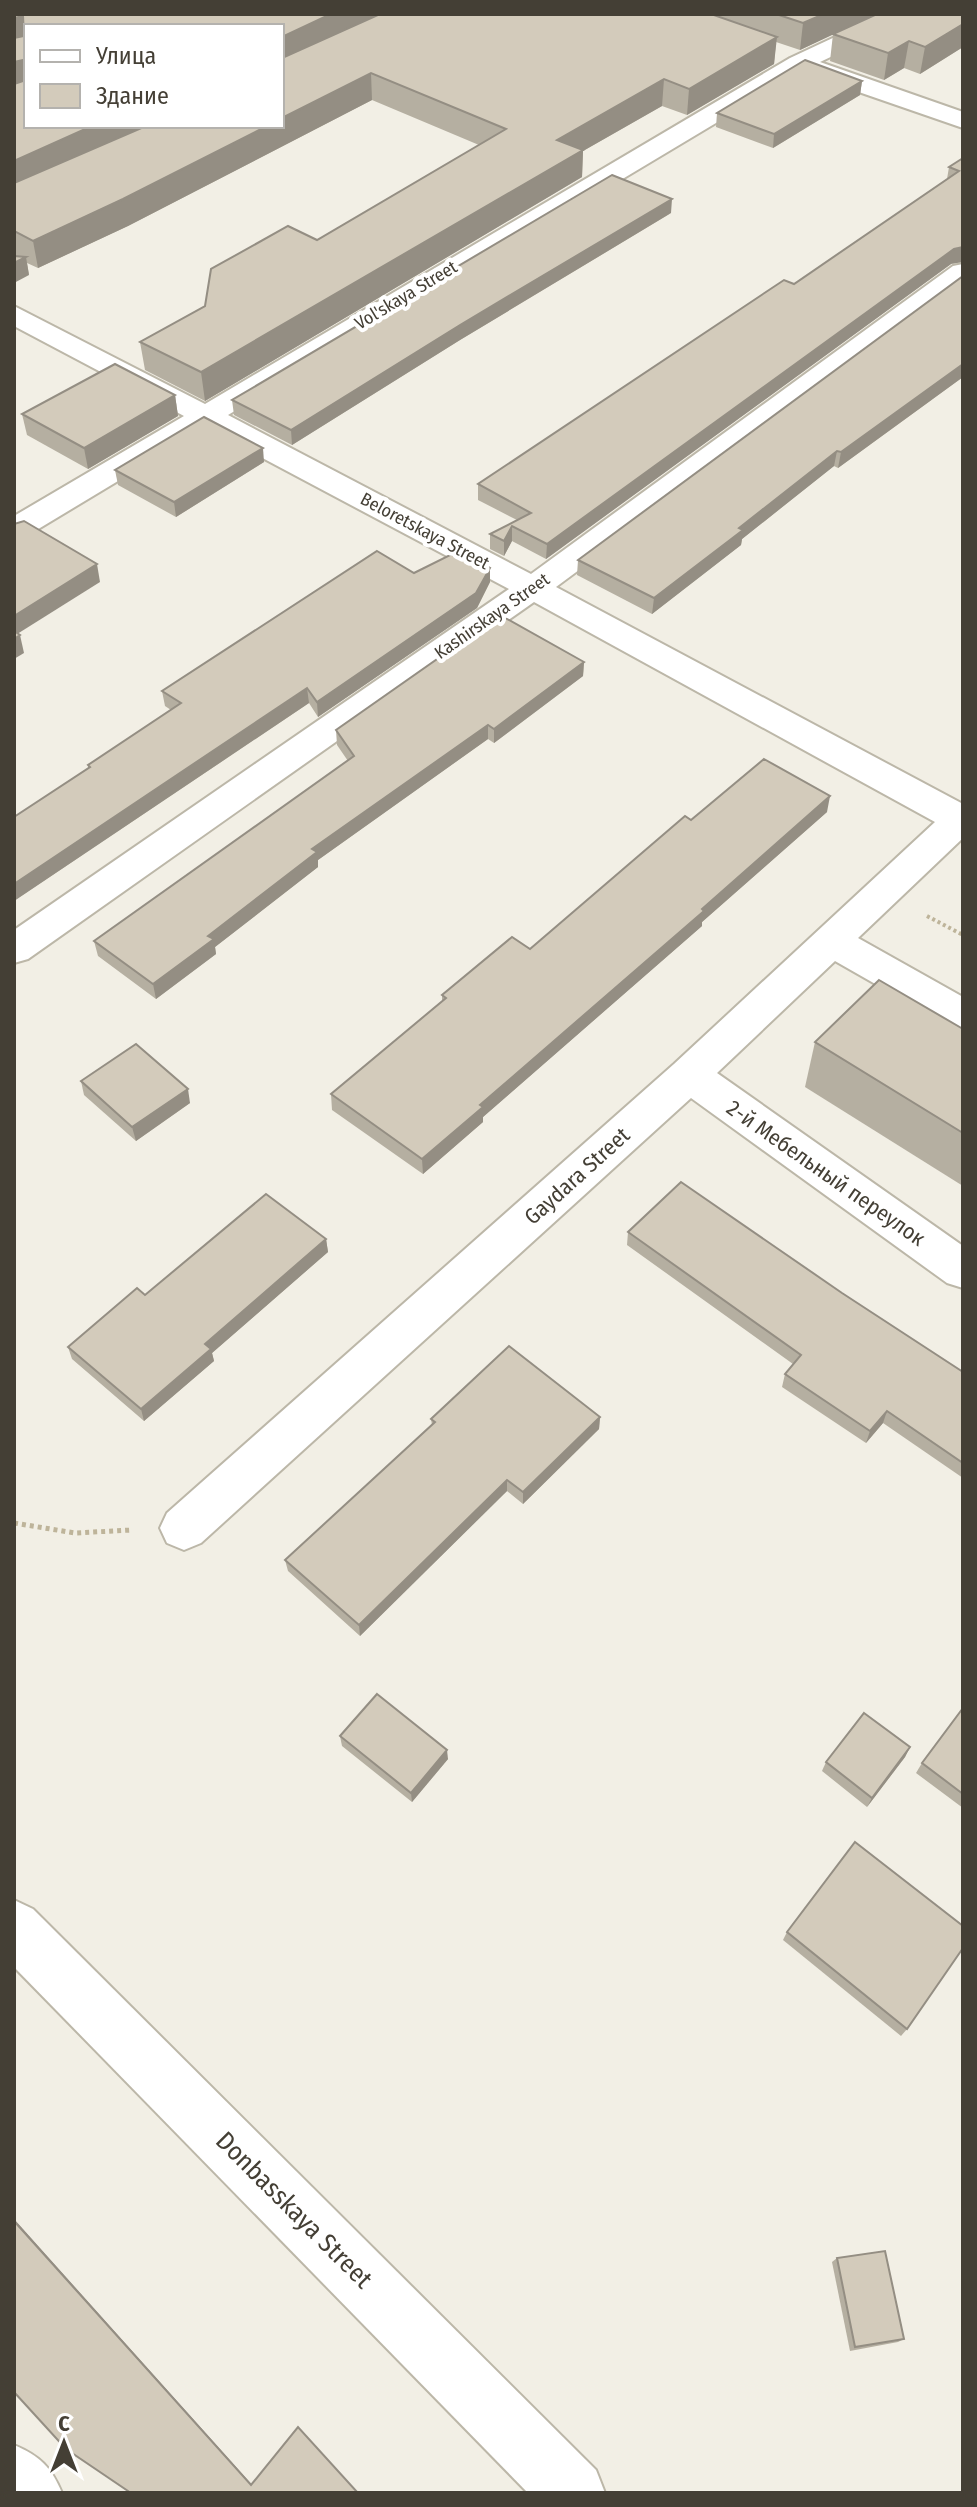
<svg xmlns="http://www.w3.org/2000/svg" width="977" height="2507" viewBox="0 0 977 2507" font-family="'Fira Sans Condensed',sans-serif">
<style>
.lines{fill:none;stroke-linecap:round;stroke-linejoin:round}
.minor-casing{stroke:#bcb7a8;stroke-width:4}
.path-far1{stroke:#beb49a;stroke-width:4;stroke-dasharray:3 3;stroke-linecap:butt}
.path{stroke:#beb49a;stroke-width:5;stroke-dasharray:4 4;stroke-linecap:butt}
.minor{fill:#fff;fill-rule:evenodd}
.wall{fill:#b5afa1;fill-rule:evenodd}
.shaded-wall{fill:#948e83}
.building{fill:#d3cbbb;stroke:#948e83;stroke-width:2}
.labels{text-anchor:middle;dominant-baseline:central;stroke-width:8;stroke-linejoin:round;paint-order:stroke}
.far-street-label{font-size:18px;fill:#443f35;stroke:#fff}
.street-label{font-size:22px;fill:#443f35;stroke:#fff}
.near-street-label{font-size:26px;fill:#443f35;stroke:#fff}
</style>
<rect width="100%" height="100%" fill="#f2efe5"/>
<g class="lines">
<g class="minor-casing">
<g id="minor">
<polygon points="884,14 915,14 911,19 820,62 963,112 963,128 801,72 228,415 531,574 953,266 963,264 963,285 556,587 963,804 963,838 858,938 963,997 963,1030 949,1026 835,961 717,1073 963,1246 963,1288 947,1283 691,1098 201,1543 184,1550 167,1543 160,1528 167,1513 674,1064 935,822 534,602 28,959 14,963 14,930 509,589 206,428 25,537 14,540 14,516 184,416 14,326 14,306 205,404 790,58"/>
<polygon points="14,1900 33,1909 596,2470 605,2493 528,2493 14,1967"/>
<path d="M 14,2445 C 40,2456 51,2467 62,2493 L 14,2493 Z"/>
</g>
</g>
<polyline class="path-far1" points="927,916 963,935"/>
<polyline class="path" points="14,1523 75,1533 132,1530"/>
<use href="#minor" class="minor"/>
</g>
<g class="wall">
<path d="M 14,14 L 963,14 L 963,47 L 920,74 L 904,68 L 884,80 L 830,61 L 833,34 L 800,50 L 776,42 L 774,64 L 687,115 L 662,106 L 583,151 L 582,177 L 205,401 L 145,370 L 140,342 L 205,306 L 479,145 L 372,100 L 128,226 L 38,268 L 27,263 L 29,275 L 14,256 ZM 282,26 L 282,126 L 26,126 Z"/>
<polygon points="862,81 860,95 773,148 716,127 717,113"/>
<polygon points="963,158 951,264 546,559 512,541 504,556 490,549 490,534 517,520 478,500 478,484 794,284 947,179 949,167"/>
<polygon points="671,213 460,340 292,445 234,415 232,400"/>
<polygon points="963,276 963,377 838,468 834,466 742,539 741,545 652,614 577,575 578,560"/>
<polygon points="175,395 178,416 88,469 27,435 22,414"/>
<polygon points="264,462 176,517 118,485 115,470"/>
<polygon points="414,573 490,582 477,608 318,717 309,703 14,901 14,817 88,768 88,765 171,710 165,706 162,691"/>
<polygon points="584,662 583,676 494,743 488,739 318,860 318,867 215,947 216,954 156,999 98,956 94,941 348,761 337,745 336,730"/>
<polygon points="827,812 702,922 702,926 483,1117 483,1122 423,1174 332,1110 331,1094 442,1001 442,995 530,949 691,820"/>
<polygon points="963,1029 963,1186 805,1087 815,1042"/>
<polygon points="81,1081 190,1103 136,1141 84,1095"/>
<polygon points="628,1232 842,1293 963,1372 963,1478 883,1423 866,1443 782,1387 785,1374 793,1364 627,1245"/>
<polygon points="326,1239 328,1252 212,1353 214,1361 144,1421 72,1359 68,1347 145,1295"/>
<polygon points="600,1417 599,1429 523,1504 507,1491 360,1636 288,1571 285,1560 432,1425 431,1419"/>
<polygon points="963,1708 963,1808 916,1773 922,1763"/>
<polygon points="340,1736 448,1759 412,1802 342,1746"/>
<polygon points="910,1747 905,1757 867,1807 822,1771 826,1762"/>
<polygon points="787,1932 907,2029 901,2036 783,1940"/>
<polygon points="837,2258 904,2339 898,2342 850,2351 832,2262"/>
</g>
<g class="shaded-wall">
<polygon points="331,14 387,14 282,65 282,37"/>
<polygon points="824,14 877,14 800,50 803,23"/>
<polygon points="23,16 26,33 14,46 14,18"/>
<polygon points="963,24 963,47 920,74 925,47"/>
<polygon points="777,37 774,64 687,115 689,89"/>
<polygon points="909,41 904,68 884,80 888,53"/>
<polygon points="23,60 26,87 14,90 14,62"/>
<polygon points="371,73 372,100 128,226 38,268 33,241 267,126 282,126 282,118"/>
<polygon points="664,79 662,106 583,151 582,177 205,401 201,372 557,140"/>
<polygon points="862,81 860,95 773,148 774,134"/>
<polygon points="92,126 155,126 14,191 14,161"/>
<polygon points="672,199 671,213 460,340 292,445 291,430 460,325"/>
<polygon points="963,247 963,262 951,264 546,559 547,544 954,249"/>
<polygon points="26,257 29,275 14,283 14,263"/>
<polygon points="963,364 963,377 838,468 841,452"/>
<polygon points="175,395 178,416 88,469 84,448"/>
<polygon points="263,448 264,462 176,517 174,502"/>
<polygon points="837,451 834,466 742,539 741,545 652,614 654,598 739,528"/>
<polygon points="512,526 512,541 504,556 504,541"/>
<polygon points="97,564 100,582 14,636 14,616"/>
<polygon points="490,568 490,582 477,608 318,717 317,702"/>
<polygon points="20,635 24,653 14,659 14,639"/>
<polygon points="584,662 583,676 494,743 494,729"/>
<polygon points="307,688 309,703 14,901 14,884"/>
<polygon points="488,725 488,739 318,860 318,867 215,947 216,954 156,999 153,984 208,936 312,849"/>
<polygon points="830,796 827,812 702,922 702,926 483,1117 483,1122 423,1174 422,1159 480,1105"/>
<polygon points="188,1089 190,1103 136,1141 132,1127"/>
<polygon points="326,1239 328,1252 212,1353 214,1361 144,1421 141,1409 205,1344"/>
<polygon points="887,1411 883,1423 866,1443 870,1431"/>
<polygon points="600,1417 599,1429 523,1504 523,1492"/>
<polygon points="507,1480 507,1491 360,1636 359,1625"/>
<polygon points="910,1747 905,1757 867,1807 872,1798"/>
<polygon points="447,1750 448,1759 412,1802 411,1793"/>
<polygon points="14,2219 254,2487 251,2485 14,2221"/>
</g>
<g class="building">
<polygon points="14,14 331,14 282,37 282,26 26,26 26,126 92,126 14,161 14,84 23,81 23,60 14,62 14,38 24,36 23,16 14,18"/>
<polygon points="380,14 711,14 777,37 689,89 664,79 557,140 583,150 201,372 140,342 205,306 211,269 288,226 317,240 506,129 371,73 282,118 282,58"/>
<polygon points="776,14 824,14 803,23"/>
<polygon points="877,14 963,14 963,24 925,47 909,41 888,53 833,34"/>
<polygon points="805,60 862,81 774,134 717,113"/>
<polygon points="146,126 267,126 123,199 33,241 14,231 14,183"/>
<polygon points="963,158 963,247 954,249 547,544 512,526 504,541 490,534 531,513 478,484 784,280 794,284 959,171 949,167"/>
<polygon points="612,175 672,199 460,325 291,430 232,400"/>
<polygon points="14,256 26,257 14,263"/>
<polygon points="963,276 963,364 841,452 837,451 739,528 743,530 654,598 578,560"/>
<polygon points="115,364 175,395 84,448 22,414"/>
<polygon points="204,417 263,448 174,502 115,470"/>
<polygon points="24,521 97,564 14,616 14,524"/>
<polygon points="377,551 414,573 458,551 490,568 476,593 317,702 307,688 14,884 14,817 90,767 88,765 181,703 162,691"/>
<polygon points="500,615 584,662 494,729 488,725 312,849 317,852 208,936 214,939 153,984 94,941 354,756 336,730"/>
<polygon points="14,631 20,635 14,639"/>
<polygon points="764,759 830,796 702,909 704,911 480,1105 483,1107 422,1159 331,1094 446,998 442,995 512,937 530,949 685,816 691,820"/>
<polygon points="879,980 963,1029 963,1133 815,1042"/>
<polygon points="136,1044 188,1089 132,1127 81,1081"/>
<polygon points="681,1182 842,1293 963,1372 963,1463 887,1411 870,1431 785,1374 801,1355 628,1232"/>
<polygon points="266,1194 326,1239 205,1344 211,1349 141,1409 68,1347 137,1288 145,1295"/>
<polygon points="509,1346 600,1417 523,1492 507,1480 359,1625 285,1560 435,1422 431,1419"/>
<polygon points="377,1694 447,1750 411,1793 340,1736"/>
<polygon points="963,1708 963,1794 922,1763"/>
<polygon points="864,1713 910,1747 872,1798 826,1762"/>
<polygon points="855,1842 963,1926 963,1948 907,2029 787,1932"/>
<polygon points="14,2221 251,2485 298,2427 358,2493 131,2493 66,2449 14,2392"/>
<polygon points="885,2251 904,2339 855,2347 837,2258"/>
</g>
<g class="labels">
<g class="far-street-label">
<text transform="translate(406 295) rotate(-31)">Vol'skaya Street</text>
<text transform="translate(425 531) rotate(28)">Beloretskaya Street</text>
<text transform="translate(492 616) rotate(-35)">Kashirskaya Street</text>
</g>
<g class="street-label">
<text transform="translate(826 1173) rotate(35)">2-й Мебельный переулок</text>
<text transform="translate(577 1176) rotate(-42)">Gaydara Street</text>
</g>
<g class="near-street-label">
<text transform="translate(294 2210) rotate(45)">Donbasskaya Street</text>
</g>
</g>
<rect width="977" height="2507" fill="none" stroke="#443f35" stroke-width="32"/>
<rect x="24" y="24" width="260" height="104" fill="#ffffff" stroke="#b4b2ae" stroke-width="2"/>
<rect x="40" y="50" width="40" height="12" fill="#ffffff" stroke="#b4b2ae" stroke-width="2"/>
<text x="96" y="64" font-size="24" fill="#443f35">Улица</text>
<rect x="40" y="84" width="40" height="24" fill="#d3cbbb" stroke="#b4b2ae" stroke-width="2"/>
<text x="96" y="104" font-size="24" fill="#443f35">Здание</text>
<g transform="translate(64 2443)" stroke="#ffffff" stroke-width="6" paint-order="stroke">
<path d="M0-6L14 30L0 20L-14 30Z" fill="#443f35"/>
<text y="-12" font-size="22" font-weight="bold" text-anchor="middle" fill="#443f35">С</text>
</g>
</svg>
